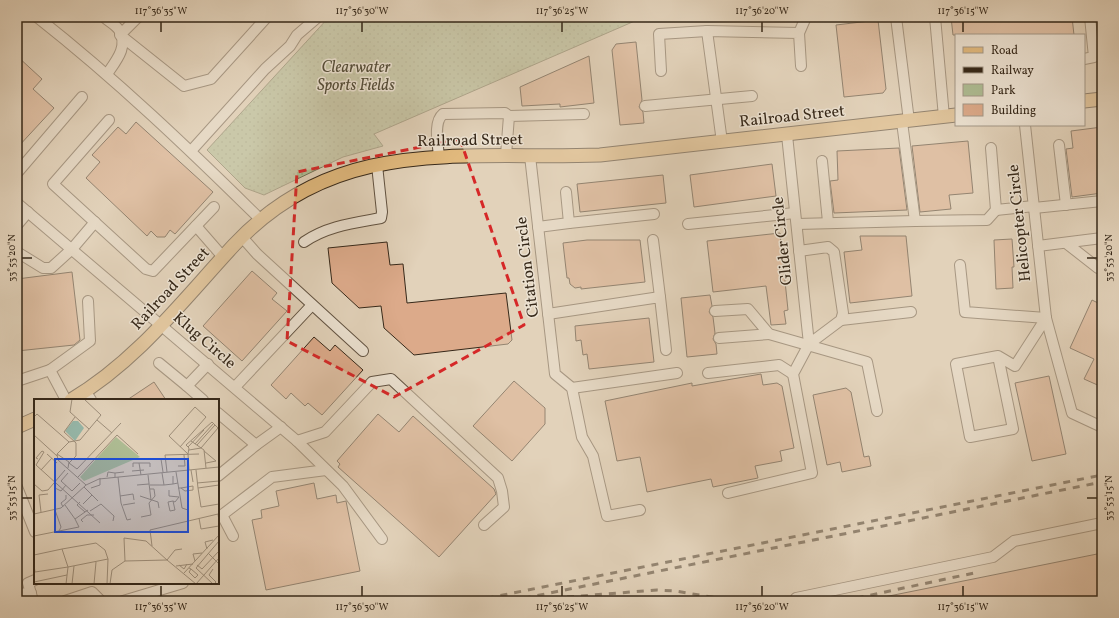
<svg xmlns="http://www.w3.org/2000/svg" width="1119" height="618" viewBox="0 0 1119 618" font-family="Vollkorn,serif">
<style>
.green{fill:url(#green-dots);stroke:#727256}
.building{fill:#dcaa8a;stroke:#362819}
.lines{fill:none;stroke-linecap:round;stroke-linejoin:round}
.minor-casing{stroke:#615241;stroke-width:12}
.major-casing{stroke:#362819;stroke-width:15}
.minor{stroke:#ece2d2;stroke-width:10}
.major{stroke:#e1b97d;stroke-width:13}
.rail{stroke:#362819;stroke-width:3;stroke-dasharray:7 7;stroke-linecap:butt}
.marked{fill:none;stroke:#d62828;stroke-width:3;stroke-dasharray:8 5;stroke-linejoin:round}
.ticks{fill:none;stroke:#362819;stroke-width:1.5}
.labels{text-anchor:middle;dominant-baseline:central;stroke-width:3;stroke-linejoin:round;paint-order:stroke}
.park-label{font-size:16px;font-style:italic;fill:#544d38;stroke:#ece2d2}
.street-label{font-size:16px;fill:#362819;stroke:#ece2d2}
.inset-road{fill:none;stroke:#9d8e7a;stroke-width:1}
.view{fill:#1d4ed8;fill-opacity:0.15;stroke:#1d4ed8;stroke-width:2}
.inset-edge{fill:none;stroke:#362819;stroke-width:2}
.neatline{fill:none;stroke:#362819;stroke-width:1.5}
.ticks-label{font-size:10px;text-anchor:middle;fill:#362819}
</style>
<defs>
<pattern id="green-dots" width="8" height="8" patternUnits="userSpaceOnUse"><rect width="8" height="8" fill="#aebd94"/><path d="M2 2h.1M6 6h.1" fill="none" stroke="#96a27f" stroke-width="1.8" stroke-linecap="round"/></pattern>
</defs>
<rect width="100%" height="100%" fill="#e2d2ba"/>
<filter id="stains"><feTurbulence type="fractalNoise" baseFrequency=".005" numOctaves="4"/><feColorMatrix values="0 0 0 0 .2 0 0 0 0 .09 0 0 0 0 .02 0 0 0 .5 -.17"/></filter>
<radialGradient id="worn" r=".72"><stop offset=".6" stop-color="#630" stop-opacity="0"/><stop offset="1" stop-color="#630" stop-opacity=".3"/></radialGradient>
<polygon class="green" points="329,17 644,17 374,134 383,146 343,157 264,195 245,188 207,150"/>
<g class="building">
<polygon points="951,17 1072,17 1074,35 953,35"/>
<polygon points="878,20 886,89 883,93 844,97 836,25"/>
<polygon points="636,42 642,100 639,107 643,112 644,123 620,125 612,50 616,44"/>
<polygon points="17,56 42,79 33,89 54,108 17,148"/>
<polygon points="589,56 594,103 560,107 560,104 522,106 520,87"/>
<polygon points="136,122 213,192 175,234 170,230 165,237 157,237 151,231 147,236 86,178 100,162 92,155 118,127 126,134"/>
<polygon points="1102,127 1102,193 1072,197 1066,149 1073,148 1071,131"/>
<polygon points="968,141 973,193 949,195 951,209 920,212 912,146"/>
<polygon points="899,148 907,210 834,213 830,181 838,180 837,151"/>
<polygon points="772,164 776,196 694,207 690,175"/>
<polygon points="663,175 666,203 580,212 577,184"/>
<polygon points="780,233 788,310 784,311 786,324 771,325 766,286 713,292 707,241"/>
<polygon points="860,236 906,236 912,296 850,303 844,252 862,250"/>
<polygon points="1012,239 1014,267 1012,267 1013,288 996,289 994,240"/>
<polygon points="587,240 640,240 645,282 581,289 581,287 575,288 570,284 569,278 567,278 563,243"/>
<polygon points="387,242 390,265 403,264 407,303 506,293 512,340 508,344 414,355 384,328 381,306 359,308 332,283 328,248"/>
<polygon points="252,271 277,293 272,299 287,311 242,361 203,326"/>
<polygon points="72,272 80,340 74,345 17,351 17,279"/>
<polygon points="710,295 712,306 709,312 713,317 715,333 713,339 716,344 717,354 687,357 681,298"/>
<polygon points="1092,300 1102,305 1102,387 1084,379 1094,359 1070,348"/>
<polygon points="649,318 654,362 589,369 587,354 583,355 581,340 576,341 575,326"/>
<polygon points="314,337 330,351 335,345 363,370 322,415 308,403 305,406 291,393 286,399 271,385"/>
<polygon points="761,374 763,385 777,383 782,386 794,448 780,451 782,461 755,466 758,478 713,487 711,479 647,492 640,457 617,461 605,401 692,383 692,386"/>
<polygon points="1049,376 1066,454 1032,461 1015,383"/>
<polygon points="514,381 545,408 545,424 512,461 473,426"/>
<polygon points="154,382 166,400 127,400"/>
<polygon points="846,388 851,392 864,457 869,456 871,466 842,472 840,462 827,465 813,395"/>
<polygon points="378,414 399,432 413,416 494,489 496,494 439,557 338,467 340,464 337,461"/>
<polygon points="314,483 317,499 336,495 337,503 346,501 360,571 266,590 252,520 262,518 261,510 279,506 276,491"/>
<polygon points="1102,553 1102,601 884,601 884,597"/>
</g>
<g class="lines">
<g class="minor-casing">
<g id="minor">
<path d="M 37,17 C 117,80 188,148 260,219"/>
<path d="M 104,17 C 108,21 116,25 119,30 C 129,46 116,61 107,74"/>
<polyline points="138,17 120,35 184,86 211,79 267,17"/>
<polyline points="896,17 909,121"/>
<polyline points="935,17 944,117"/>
<polyline points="707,31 722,142"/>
<polyline points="799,33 806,17"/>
<polyline points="1084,59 1094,57 1090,17"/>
<polyline points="661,71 659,34 707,31 799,33 801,66"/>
<polyline points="645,106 752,96"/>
<polyline points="109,120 53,184 146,269 153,271 214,207"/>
<polyline points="902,122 915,221 987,220 996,210"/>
<polyline points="1025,125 1046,318 1072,413 1102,427"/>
<polyline points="787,135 809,344"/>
<polyline points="1059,145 1066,205"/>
<polyline points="991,148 996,210 1034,206"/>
<polyline points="191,151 265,69 290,46 297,35 318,17"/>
<polyline points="506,155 509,116 584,114"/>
<path d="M 439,156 C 438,145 433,122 443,114 L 505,113 L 509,116"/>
<polyline points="530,156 555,374 572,388 582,437 593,456 607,516 640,510"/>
<polyline points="822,161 828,222"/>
<polyline points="17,173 82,97"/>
<polyline points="17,203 297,441 343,486 382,539"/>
<polyline points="1034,208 1102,201"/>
<polyline points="569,223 654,214"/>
<polyline points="688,224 795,213"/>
<polyline points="797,224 915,221"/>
<polyline points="17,225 28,212"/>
<polyline points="196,226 223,257"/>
<polyline points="538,227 569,223 566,192"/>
<polyline points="242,237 257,254 363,351"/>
<polyline points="653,240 660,297"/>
<path d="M 304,242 C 327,226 354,223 381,218 L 382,212 L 377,165"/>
<polyline points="1066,243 1098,268 1102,268"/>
<polyline points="1038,246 1102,238"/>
<polyline points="17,252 43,268 51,268 72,249 95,222"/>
<polyline points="960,265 965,312 1046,318"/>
<polyline points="715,311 748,309 769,334 867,362 877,411"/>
<polyline points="548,314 660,297 666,350"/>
<polyline points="841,320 911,312"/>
<polyline points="719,338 769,334"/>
<polyline points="998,356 1013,429 970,437 956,364 998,356 1015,366 1046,318"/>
<polyline points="159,363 187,386"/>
<polyline points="708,373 779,365 793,374"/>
<polyline points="17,381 50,370"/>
<polyline points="235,387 312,305"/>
<polyline points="572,388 677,373"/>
<polyline points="86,392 91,400"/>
<polyline points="66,400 50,370 90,341 88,301"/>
<polyline points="203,400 187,386 208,364"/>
<polyline points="218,413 256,445 281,427"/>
<polyline points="297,441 325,432 372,382 391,379 498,478 502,491 504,507 484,525"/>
<polyline points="218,476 256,445"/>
<polyline points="17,487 35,532"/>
<polyline points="728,493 812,473 793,374 809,344 841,320 843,313 834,252 828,247 799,251"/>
<polyline points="233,536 222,515 272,477 326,470"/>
<polyline points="17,594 31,593"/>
<polyline points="33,601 28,583 35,580"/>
<polyline points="65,601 92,592 101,601"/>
<polyline points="123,601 183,583"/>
<polyline points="797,601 796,598 993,557 1014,541 1102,523"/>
</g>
</g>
<g class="major-casing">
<g id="major">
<polyline points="1084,101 1102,99"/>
<path d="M 71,400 C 137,361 183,300 234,245 C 337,134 465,160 600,155 L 956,115"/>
<polyline points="17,427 35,419"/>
</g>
</g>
<use href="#minor" class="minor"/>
<use href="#major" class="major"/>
<g class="rail">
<polyline points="567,597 657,590 675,591 736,601"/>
<polyline points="473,601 1102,475"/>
<polyline points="510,601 1102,482"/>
<polyline points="843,601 974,573"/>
</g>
</g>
<path d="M0 0H1119V618H0ZM 460,139 L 524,325 L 394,397 L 287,341 L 297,172 Z" fill="#e2d2ba" fill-opacity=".55" fill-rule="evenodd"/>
<path class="marked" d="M 460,139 L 524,325 L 394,397 L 287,341 L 297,172 Z"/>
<path class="ticks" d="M 161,22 L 161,32M 362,22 L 362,32M 562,22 L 562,32M 762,22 L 762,32M 963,22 L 963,32M 22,258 L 32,258M 1087,258 L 1097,258M 22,498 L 32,498M 1087,498 L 1097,498M 161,586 L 161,596M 362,586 L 362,596M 562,586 L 562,596M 762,586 L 762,596M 963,586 L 963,596"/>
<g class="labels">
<g class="park-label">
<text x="356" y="68">Clearwater<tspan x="356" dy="18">Sports Fields</tspan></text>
</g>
<g class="street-label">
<text transform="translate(792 117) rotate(-6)">Railroad Street</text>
<text transform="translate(470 141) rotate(-1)">Railroad Street</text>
<text transform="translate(1020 223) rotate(-96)">Helicopter Circle</text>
<text transform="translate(783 241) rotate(-96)">Glider Circle</text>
<text transform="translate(528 267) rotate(-97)">Citation Circle</text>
<text transform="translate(171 289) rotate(-47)">Railroad Street</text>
<text transform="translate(204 341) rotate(41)">Klug Circle</text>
</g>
</g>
<g transform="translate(34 399)">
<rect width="185" height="185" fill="#e2d2ba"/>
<path d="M 82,38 L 106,58 L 50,82 L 46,78 Z" fill="#aebd94"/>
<path d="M 39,22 L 44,22 L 50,29 L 41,42 L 31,32 Z" fill="#96b8aa"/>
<path class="inset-road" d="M 38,0 L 36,13 L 55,30M 0,18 L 3,15 L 35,43 L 23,55M 41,18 L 30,33 L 42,44 L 42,57 L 35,64 L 43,70 L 87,24M 63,21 L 78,34M 0,36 L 23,57M 157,42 L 170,51 L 172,69M 35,43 L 46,41 L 67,16 L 50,0M 161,45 L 179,25M 163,46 L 181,26M 146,48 L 172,18 L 161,8 L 135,37 L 154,55M 154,48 L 170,31M 155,51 L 167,49 L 184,29 L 178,23 L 152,46 L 155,49 L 154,55 L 155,71M 170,52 L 182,62 L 172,64M 13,55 L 23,64M 127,60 L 129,73M 105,64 L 107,76M 2,66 L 66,124M 2,66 L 10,53 L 8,52 L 2,59 L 4,60M 144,67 L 151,67 L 150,56M 99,68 L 99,64 L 116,64 L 116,68M 34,69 L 35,63 L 23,55 L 24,61 L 52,86M 7,71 L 18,59M 157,71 L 159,83M 162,71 L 164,89M 98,72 L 110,71M 133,73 L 131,56 L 165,55M 142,73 L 148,109 L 154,111M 34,74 L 27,82 L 38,92 L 46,84M 128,74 L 130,86 L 139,85M 114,76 L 117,101M 139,77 L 139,85 L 144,84M 44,78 L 83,36 L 104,55M 73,78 L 74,73 L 81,74M 81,78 L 81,74 L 90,73M 84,78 L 87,104 L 93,121 L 97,120M 163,84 L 185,82M 0,85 L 8,92 L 14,91 L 31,71M 103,86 L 115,85M 116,86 L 130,86M 185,86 L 164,89 L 167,108 L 185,105M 50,88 L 64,102M 21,89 L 27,92 L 32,86M 57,89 L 66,86 L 66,79M 144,89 L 147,89 L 159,87 L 159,91 L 151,92 L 147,89M 135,91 L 135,97 L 145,98M 86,97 L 99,95 L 100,101M 106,97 L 124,103 L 125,109M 139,102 L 141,111 L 136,112 L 134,103 L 139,102 L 141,103 L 145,98M 46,103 L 43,106 L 51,113 L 54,111M 49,105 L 58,96M 31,106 L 41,120 L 51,113M 89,106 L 101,104M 29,108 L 27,104 L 32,100 L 32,96M 21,111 L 27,128 L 25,132M 56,112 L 67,105 L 80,117 L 79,122M 7,113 L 5,96 L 14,95M 0,115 L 27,109 L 52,86 L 65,80 L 185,68M 107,118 L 117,116 L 115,104 L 121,97 L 120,90 L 116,90M 165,119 L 167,130 L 185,127M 49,123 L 47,121 L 53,116 L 60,116M 0,137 L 45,128 L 41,120M 62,144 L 71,151 L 74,160 L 34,168 L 28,150 ZM 118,147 L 116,131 L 184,115 L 185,122M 148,150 L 141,151 L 133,161 L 112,142 L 90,139 L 91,162 L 133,161 L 162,185M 173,150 L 171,143 L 179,141M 174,154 L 185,165M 0,156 L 28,150M 161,162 L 159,155 L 168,154M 0,166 L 1,173 L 34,168 L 32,185M 145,166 L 150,170 L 153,165M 163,166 L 168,170 L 185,152M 142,167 L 159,165M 155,169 L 157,170 L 164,176 L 161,179 L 155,173 L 157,170M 179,170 L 175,176 L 182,183 L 180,185M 150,174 L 185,136M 0,183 L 33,176M 38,185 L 40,167M 60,185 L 62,163M 73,185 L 74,160M 76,185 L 78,171 L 91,162M 162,185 L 185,159M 179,185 L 162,169 L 185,142"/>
<path class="view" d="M 21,60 L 154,60 L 154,133 L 21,133 Z"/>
<rect width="185" height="185" class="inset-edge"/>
</g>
<rect width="1119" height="618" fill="none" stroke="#e2d2ba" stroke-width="44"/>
<rect x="955" y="34" width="130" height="92" fill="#ece2d2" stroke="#a39888"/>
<rect x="963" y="47" width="20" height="6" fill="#e1b97d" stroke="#a39888"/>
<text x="991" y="54" font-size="12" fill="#362819">Road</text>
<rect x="963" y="67" width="20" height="6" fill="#362819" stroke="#a39888"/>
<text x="991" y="74" font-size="12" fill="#362819">Railway</text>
<rect x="963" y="84" width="20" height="12" fill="#aebd94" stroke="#a39888"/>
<text x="991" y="94" font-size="12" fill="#362819">Park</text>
<rect x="963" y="104" width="20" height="12" fill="#dcaa8a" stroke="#a39888"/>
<text x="991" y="114" font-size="12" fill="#362819">Building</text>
<rect x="22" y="22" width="1075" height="574" class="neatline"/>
<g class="ticks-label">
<text x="161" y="14">117°36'35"W</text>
<text x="362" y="14">117°36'30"W</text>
<text x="562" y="14">117°36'25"W</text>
<text x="762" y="14">117°36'20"W</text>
<text x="963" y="14">117°36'15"W</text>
<text transform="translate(11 258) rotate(-90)" y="4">33°53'20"N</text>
<text transform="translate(1108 258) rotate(-90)" y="4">33°53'20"N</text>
<text transform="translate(11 498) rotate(-90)" y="4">33°53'15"N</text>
<text transform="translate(1108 498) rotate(-90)" y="4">33°53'15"N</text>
<text x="161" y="610">117°36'35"W</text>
<text x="362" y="610">117°36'30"W</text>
<text x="562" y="610">117°36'25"W</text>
<text x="762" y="610">117°36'20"W</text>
<text x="963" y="610">117°36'15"W</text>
</g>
<rect width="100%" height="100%" filter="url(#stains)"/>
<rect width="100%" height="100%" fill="url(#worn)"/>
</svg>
